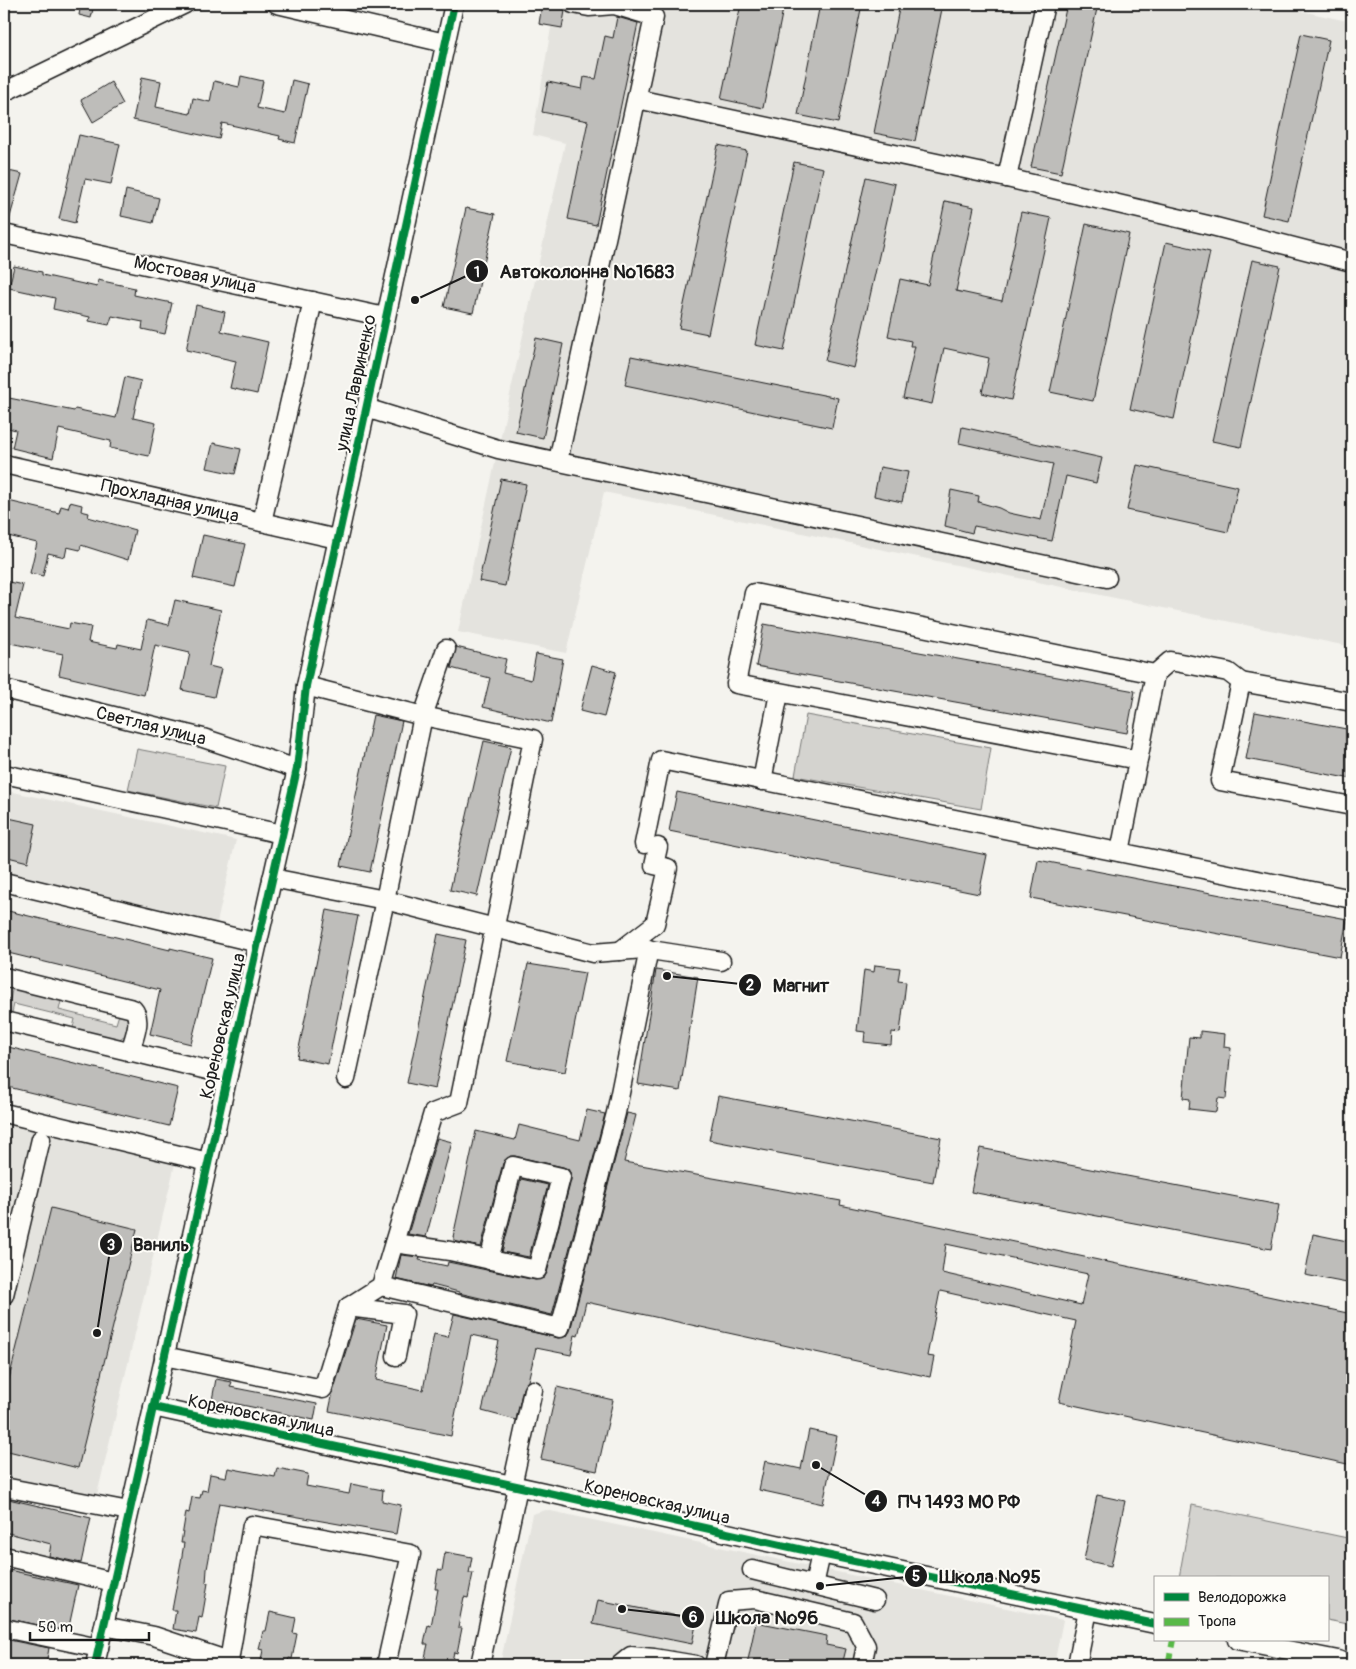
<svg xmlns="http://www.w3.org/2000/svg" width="1356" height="1669" viewBox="0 0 1356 1669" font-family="Pangolin,sans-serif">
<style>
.built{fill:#e4e3de}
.green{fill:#d4d3cf;stroke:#787876}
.building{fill:#bebdba;stroke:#1c1c1c;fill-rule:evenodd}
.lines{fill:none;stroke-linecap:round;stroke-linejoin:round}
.minor-casing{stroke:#1c1c1c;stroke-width:21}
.minor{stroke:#fdfcf7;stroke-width:18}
.quiet{stroke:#58b947;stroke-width:6;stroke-dasharray:12 6;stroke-linecap:butt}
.cycleway-casing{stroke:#fdfcf7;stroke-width:11}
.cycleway{stroke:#00873e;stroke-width:8}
.labels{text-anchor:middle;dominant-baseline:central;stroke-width:4;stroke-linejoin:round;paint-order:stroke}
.street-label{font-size:18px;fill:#1c1c1c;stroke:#fdfcf7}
.leader{fill:none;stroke:#1c1c1c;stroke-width:2}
.callout-dot{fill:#1c1c1c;stroke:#fdfcf7;stroke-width:2}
.mark-label{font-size:15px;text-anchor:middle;font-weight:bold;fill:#fff}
.callout-label{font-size:19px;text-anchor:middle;font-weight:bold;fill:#1c1c1c;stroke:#fdfcf7;stroke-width:4;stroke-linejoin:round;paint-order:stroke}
</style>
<rect width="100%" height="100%" fill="#f4f3ee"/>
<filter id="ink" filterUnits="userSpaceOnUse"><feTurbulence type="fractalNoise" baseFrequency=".02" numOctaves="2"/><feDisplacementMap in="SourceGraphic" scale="10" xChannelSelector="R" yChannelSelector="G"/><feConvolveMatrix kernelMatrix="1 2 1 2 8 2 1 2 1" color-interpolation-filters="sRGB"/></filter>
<g filter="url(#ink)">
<g class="built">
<polygon points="555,4 1269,4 1352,22 1352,647 604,492 566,653 458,632 565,143 533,135"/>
<polygon points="4,790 236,840 216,927 4,876"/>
<polygon points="4,1123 175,1164 97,1495 4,1477"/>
<polygon points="4,1497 31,1504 24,1537 51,1544 43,1577 54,1579 41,1644 22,1640 17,1665 4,1665"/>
<polygon points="546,1510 1063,1620 1054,1665 500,1665 532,1514"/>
</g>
<g class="green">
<polygon points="806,715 991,748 981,809 795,776"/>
<polygon points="137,749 225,766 216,808 128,790"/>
<polygon points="13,986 62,997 59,1010 116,1024 119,1014 126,1017 130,1022 128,1033 117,1041 72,1032 75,1019 14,1004 11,1017 4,1015 4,998 10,999"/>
<polygon points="1192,1505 1352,1539 1352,1625 1327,1620 1327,1578 1179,1578"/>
</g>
<g class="building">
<polygon points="81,4 94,4 91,18 79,15"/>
<polygon points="542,4 563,7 565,11 562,28 539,24"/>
<polygon points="741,4 784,4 763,108 721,99"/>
<polygon points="820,4 862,4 838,123 798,115"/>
<polygon points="900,4 943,4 915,141 874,133"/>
<polygon points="1067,4 1098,4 1061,173 1031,167"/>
<polygon points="617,17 638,23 596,225 568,219 588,121 542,112 548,82 582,89 584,77 596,79 605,36 613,38"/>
<polygon points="1301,34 1329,40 1289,221 1262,215"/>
<polygon points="241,76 263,81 257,108 285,114 292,80 308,84 295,143 279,139 280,136 222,123 219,139 133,120 142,77 161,81 156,107 190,114 193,98 210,102 214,81 239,87"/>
<polygon points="111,82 123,104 93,122 81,100"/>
<polygon points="79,135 120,144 111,184 85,179 75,223 59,219"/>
<polygon points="718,145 747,151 708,334 679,328"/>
<polygon points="794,162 823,168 784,351 755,345"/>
<polygon points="4,170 22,174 8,224 4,224"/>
<polygon points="866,177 895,184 854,368 825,361"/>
<polygon points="126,190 159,198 153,223 121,216"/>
<polygon points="945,201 974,207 956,291 1002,301 1021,212 1051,218 1011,400 982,393 989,358 944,348 932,404 903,398 915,346 910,346 911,341 888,336 900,279 928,285"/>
<polygon points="466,208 495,214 473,313 444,307"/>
<polygon points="1086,224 1129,234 1093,401 1050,392"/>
<polygon points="1166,242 1210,252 1174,419 1130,409"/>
<polygon points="1252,260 1280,266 1241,447 1212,441"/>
<polygon points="14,266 42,272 42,275 97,287 98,280 135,288 134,295 172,303 165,334 142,329 143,322 112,316 109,325 89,321 90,317 53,309 55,298 9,288"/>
<polygon points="196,305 225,312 221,331 268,342 257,394 230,388 236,361 186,350"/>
<polygon points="536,338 563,344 543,438 516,432"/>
<polygon points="631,356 838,398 832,428 625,385"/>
<polygon points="125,377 141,381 133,418 156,423 149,456 110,448 111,441 59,429 53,458 12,448 16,430 4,427 4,397 74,411 75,409 116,418"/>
<polygon points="962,427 1102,458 1096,483 1066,476 1052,541 974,526 972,533 945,526 951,490 979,496 978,502 999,508 1009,513 1041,520 1053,464 959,443"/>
<polygon points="213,443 241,449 235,474 207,468"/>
<polygon points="1137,465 1238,487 1228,532 1127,510"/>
<polygon points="880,467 908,472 902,502 874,496"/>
<polygon points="501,479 526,484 505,586 479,581"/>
<polygon points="4,500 59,513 61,506 68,508 70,502 82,505 81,511 89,513 88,517 135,530 128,560 81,545 80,550 67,547 65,557 48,553 43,576 30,573 37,543 4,535"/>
<polygon points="203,535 245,544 235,587 193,578"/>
<polygon points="4,581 23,585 15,618 69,629 70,623 91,627 88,642 117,648 118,644 141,649 147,620 169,625 175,600 221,610 209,666 221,669 214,697 182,690 190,653 155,645 144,695 59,675 63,654 10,643 9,646 4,645"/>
<polygon points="764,624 1135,691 1127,733 756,666"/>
<polygon points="456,647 506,659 503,673 531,680 536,654 563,659 551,723 483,707 490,678 451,668"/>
<polygon points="592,665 616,672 604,717 580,711"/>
<polygon points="1255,712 1352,730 1352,779 1246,759"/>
<polygon points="373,715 402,721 370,872 341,866"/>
<polygon points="484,741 511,747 477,896 450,890"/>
<polygon points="677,792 987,855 979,894 669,831"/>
<polygon points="4,817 36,824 28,862 4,856"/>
<polygon points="1038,860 1347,919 1340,957 1031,898"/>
<polygon points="4,910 170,950 170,948 212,958 191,1044 150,1034 160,990 4,952"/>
<polygon points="327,910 358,916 328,1064 297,1058"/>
<polygon points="438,934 466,940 435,1089 407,1083"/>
<polygon points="528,964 585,973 565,1072 507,1061"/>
<polygon points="875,965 900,968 898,981 906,982 900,1033 892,1032 891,1045 864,1042 865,1032 857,1031 864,970 874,972"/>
<polygon points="656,970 698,977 680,1091 638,1084"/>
<polygon points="1200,1031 1225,1034 1224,1047 1231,1048 1226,1099 1218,1098 1216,1112 1189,1109 1190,1099 1183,1098 1189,1037 1200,1038"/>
<polygon points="4,1046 178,1088 169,1126 4,1086"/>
<polygon points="718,1096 941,1138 933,1182 709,1140"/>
<polygon points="587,1110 605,1114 552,1315 459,1293 459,1292 432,1285 431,1287 396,1279 401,1255 420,1257 419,1260 447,1266 448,1262 535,1280 544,1278 547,1273 571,1180 571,1174 568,1169 563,1167 515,1156 510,1156 503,1163 481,1247 454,1241 454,1237 453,1237 476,1131 515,1140 519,1125 580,1140"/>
<path d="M 627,1113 L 636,1115 L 624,1162 L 841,1201 L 840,1205 L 1352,1314 L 1352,1465 L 1059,1402 L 1076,1321 L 940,1291 L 927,1356 L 934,1357 L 930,1377 L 586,1302 L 578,1336 L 575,1335 L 571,1355 L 536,1348 L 528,1381 L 523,1388 L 516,1420 L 482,1411 L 499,1341 L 471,1335 L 451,1436 L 329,1411 L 333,1392 L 356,1319 L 387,1325 L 376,1380 L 423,1390 L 434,1334 L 448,1337 L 454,1314 L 558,1338 L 567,1336 L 570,1331 ZM 946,1244 L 1088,1274 L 1081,1305 L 942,1273 Z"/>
<polygon points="437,1138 452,1142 426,1237 408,1234"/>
<polygon points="980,1148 1279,1205 1271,1249 971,1192"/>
<polygon points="521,1179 548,1185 529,1257 502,1252"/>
<polygon points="51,1208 137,1229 78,1468 4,1450 4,1399"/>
<polygon points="1313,1234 1352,1242 1352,1284 1305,1275"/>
<polygon points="216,1379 232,1382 230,1387 317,1404 314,1420 223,1401 222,1404 212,1400"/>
<polygon points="557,1387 613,1400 597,1471 541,1459"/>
<polygon points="809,1430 837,1436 823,1504 759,1490 765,1461 801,1469"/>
<polygon points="228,1468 275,1477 277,1468 308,1474 306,1486 349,1494 351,1484 383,1490 382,1501 401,1505 396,1534 219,1503 207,1569 206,1583 208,1583 202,1618 199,1617 196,1633 173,1629 176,1610 172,1610 181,1562 184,1543 181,1543 186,1512 189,1513 192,1497 200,1498 202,1490 207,1491 210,1474 226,1477"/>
<polygon points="1097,1495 1125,1501 1111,1566 1084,1560"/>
<polygon points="4,1498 91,1518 81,1563 49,1556 51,1544 4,1532"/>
<polygon points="445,1552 472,1557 469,1573 473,1573 468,1598 464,1597 458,1628 462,1628 457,1653 454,1652 451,1665 440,1665 424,1662 428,1644 424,1644 428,1625 431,1626 438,1589 435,1589 438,1570 442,1571"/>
<polygon points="4,1569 78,1585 68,1631 4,1618"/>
<polygon points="598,1600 697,1620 692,1644 593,1624"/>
<polygon points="270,1612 296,1618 293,1633 297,1634 292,1659 289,1658 287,1665 260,1665 263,1650 259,1649 263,1631 266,1631"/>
<polygon points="756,1622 827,1636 826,1645 846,1649 842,1665 747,1665"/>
<polygon points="4,1639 49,1648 46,1665 4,1665"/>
</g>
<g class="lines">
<g class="minor-casing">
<g id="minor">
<polyline points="277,4 445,43"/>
<polyline points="1045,4 1007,178 1212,226 1352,262"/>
<polyline points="4,92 185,4"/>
<polyline points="637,99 1007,178"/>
<polyline points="4,234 385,317"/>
<polyline points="366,408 498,449 1107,578"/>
<polyline points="558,461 654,17 614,5 589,7 573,4"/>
<polyline points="4,464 337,539"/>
<polyline points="262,522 313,301"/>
<polyline points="306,686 423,716 533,739 459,1103 433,1113 381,1286 348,1307"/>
<polyline points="4,689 203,738 297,769"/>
<polyline points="1352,702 1241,682 1220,781 1352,806"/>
<polyline points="1138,760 736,684 754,593 1155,674 1170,661 1228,672 1241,682"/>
<polyline points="4,774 282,834"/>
<polyline points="762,781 779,693"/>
<polyline points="644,844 661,760 1352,899"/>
<polyline points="1120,852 1155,674"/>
<polyline points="272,878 385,900 593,953 644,949 721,961"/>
<polyline points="4,882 258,943"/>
<polyline points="620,951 655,924 668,868 654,865 658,847"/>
<path d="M 4,977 L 133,1009 C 143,1020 133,1039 130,1052"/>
<polyline points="4,1021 228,1075"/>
<polyline points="346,1079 385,900 423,716 446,649"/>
<polyline points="4,1113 208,1162"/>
<polyline points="394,1243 450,1251 537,1270 561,1177 513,1166 489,1260"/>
<polyline points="381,1286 560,1328 616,1113 649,949"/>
<polyline points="4,1295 41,1139"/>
<polyline points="164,1356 323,1389 348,1307 404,1314 396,1356"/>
<polyline points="153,1407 544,1492 821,1554 1155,1624"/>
<polyline points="512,1486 533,1390"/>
<polyline points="4,1487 129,1511"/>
<polyline points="4,1556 113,1582"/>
<polyline points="752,1570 875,1600"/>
<polyline points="814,1585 821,1554"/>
<polyline points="104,1626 154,1636 229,1661 232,1665"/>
<polyline points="4,1628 99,1648"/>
<polyline points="1237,1640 1338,1660 1350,1665"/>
<polyline points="229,1661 252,1525 411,1554 386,1665"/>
<polyline points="95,1665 297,769 306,686 454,4"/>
<polyline points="480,1665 518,1487"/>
<polyline points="620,1665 631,1656 654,1658 696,1665"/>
<polyline points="714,1665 729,1601 755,1599 853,1622 866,1646 862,1665"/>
<polyline points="1077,1665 1088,1610"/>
</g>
</g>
<use href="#minor" class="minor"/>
<polyline class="quiet" points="1168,1665 1173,1640"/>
<g class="cycleway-casing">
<g id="cycleway">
<polyline points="153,1407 544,1492 821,1554 1155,1624"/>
<polyline points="95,1665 297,769 306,686 454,4"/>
</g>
</g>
<use href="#cycleway" class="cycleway"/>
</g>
</g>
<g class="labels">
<g class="street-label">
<text transform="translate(195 275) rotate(12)">Мостовая улица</text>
<text transform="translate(356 383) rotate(-78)">улица Лавриненко</text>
<text transform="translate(170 501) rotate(13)">Прохладная улица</text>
<text transform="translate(151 726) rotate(14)">Светлая улица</text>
<text transform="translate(223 1026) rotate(-77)">Кореновская улица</text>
<text transform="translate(261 1416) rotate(12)">Кореновская улица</text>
<text transform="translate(657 1502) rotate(13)">Кореновская улица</text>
</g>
</g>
<path class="leader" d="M415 300L477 271M667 976L750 985M97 1333L111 1244M816 1465L876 1501M820 1586L916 1576M622 1609L693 1617"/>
<g class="callout-dot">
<circle cx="415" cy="300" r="5"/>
<circle cx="667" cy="976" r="5"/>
<circle cx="97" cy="1333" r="5"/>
<circle cx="816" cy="1465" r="5"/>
<circle cx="820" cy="1586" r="5"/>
<circle cx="622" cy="1609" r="5"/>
<circle cx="477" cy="271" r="12"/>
<circle cx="750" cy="985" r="12"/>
<circle cx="111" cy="1244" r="12"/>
<circle cx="876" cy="1501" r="12"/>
<circle cx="916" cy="1576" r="12"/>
<circle cx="693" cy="1617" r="12"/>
</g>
<g class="mark-label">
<text x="477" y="277">1</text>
<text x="750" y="990">2</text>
<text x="111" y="1250">3</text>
<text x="876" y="1506">4</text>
<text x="916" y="1581">5</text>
<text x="693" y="1622">6</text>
</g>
<g class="callout-label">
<text x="587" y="278">Автоколонна №1683</text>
<text x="801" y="992">Магнит</text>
<text x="161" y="1251">Ваниль</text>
<text x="959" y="1508">ПЧ 1493 МО РФ</text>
<text x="990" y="1583">Школа №95</text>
<text x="767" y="1624">Школа №96</text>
</g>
<rect width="1356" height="1669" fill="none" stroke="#fdfcf7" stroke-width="20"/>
<rect x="10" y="10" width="1336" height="1649" fill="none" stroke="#1c1c1c" stroke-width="2" filter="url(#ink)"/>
<rect x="1154" y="1576" width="175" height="65" fill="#fdfcf7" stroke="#a3a29f"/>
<rect x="1164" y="1593" width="25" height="8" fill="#00873e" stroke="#a3a29f"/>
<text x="1198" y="1602" font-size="15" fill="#1c1c1c">Велодорожка</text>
<rect x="1164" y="1618" width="25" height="8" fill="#58b947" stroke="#a3a29f"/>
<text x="1198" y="1626" font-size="15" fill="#1c1c1c">Тропа</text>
<path d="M30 1632v8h119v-8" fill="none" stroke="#1c1c1c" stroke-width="2.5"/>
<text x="38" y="1632" font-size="15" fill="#1c1c1c" stroke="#fdfcf7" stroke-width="4" paint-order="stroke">50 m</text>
</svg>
